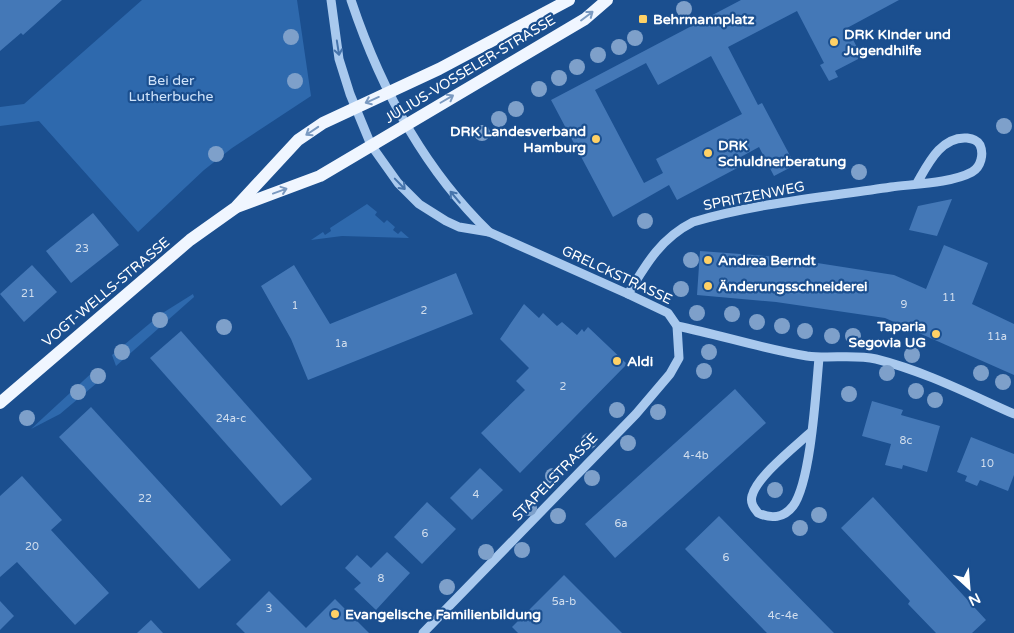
<svg xmlns="http://www.w3.org/2000/svg" width="1014" height="633" viewBox="0 0 1014 633" font-family="'Varela Round',sans-serif">
<style>
.green{fill:#2e69ad}
.building{fill:#4478b7;fill-rule:evenodd}
.lines{fill:none;stroke-linecap:round;stroke-linejoin:round}
.minor{stroke:#a9c9ee;stroke-width:9}
.major{stroke:#f0f6ff;stroke-width:12}
.tree{fill:#7ea0ca}
.oneway{stroke:#7b9ac1}
.oneway2{stroke:#4674ac}
.poi-dot{fill:#ffd166;stroke:#1b4f8f;stroke-width:2}
.labels{text-anchor:middle;dominant-baseline:central;stroke-width:4.5;stroke-linejoin:round;paint-order:stroke}
.number-label{font-size:11px;fill:#d0dded}
.poi-label{font-size:14px;font-weight:bold;fill:#fff;stroke:#1b4f8f;text-anchor:start}
.street-label{font-size:14px;fill:#fff;stroke:#1b4f8f}
.park-label{font-size:14px;fill:#cfe3fa;stroke:#1b4f8f}
</style>
<rect width="100%" height="100%" fill="#1b4f8f"/>
<g class="green">
<polygon points="142,0 297,0 311,96 232,148 204,170 138,232 39,121 0,126 0,107 24,104"/>
<polygon points="367,204 377,212 375,215 384,223 387,220 395,227 393,230 398,234 401,231 409,238 342,236 311,240 323,232 325,235 331,231 330,228"/>
<polygon points="193,294 194,297 116,366 112,355 161,314"/>
<polygon points="96,369 104,377 60,414 31,429"/>
</g>
<g class="building">
<polygon points="0,0 62,0 23,35 21,33 0,51"/>
<path d="M 741,0 L 899,0 L 847,28 L 862,57 L 835,71 L 838,77 L 829,81 L 820,65 L 824,63 L 797,11 L 728,47 L 758,105 L 762,103 L 795,165 L 774,176 L 759,147 L 737,159 L 741,166 L 677,200 L 669,185 L 613,217 L 551,100 ZM 711,56 L 742,114 L 656,159 L 663,173 L 644,183 L 595,90 L 646,63 L 658,85 Z"/>
<polygon points="952,199 937,236 909,230 918,206"/>
<polygon points="93,213 119,245 71,283 46,251"/>
<polygon points="944,245 988,263 972,304 1014,324 1014,375 885,318 776,302 697,295 700,251 779,257 894,275 926,289"/>
<polygon points="32,265 57,292 24,322 0,294"/>
<polygon points="294,265 330,324 456,273 473,314 308,380 291,339 261,286"/>
<polygon points="524,304 539,318 543,313 557,326 562,322 577,335 582,329 584,332 588,327 627,364 520,473 481,433 525,390 516,381 529,368 500,339"/>
<polygon points="181,331 312,479 281,506 150,358"/>
<polygon points="735,389 766,423 615,558 585,524"/>
<polygon points="872,401 903,410 901,415 940,426 927,472 903,465 902,469 885,465 891,444 862,436"/>
<polygon points="91,407 231,560 199,589 59,437"/>
<polygon points="971,437 1014,454 1014,475 1008,491 980,480 977,486 965,481 967,476 957,472"/>
<polygon points="480,468 503,490 472,520 450,498"/>
<polygon points="22,476 62,520 51,530 109,593 75,625 17,562 0,577 0,496"/>
<polygon points="873,497 986,620 972,633 936,633 908,604 910,601 841,528"/>
<polygon points="427,502 456,529 422,564 394,537"/>
<polygon points="719,516 766,564 834,633 767,633 685,549"/>
<polygon points="387,552 410,573 376,610 354,589 361,583 345,568 357,555 371,568"/>
<polygon points="564,575 622,633 518,633 512,627"/>
<polygon points="269,591 306,628 335,599 369,633 245,633 236,624"/>
<polygon points="0,601 14,616 0,630"/>
<polygon points="151,620 163,633 137,633"/>
</g>
<g class="lines">
<g class="minor">
<polyline points="331,0 339,59 350,94 371,145 398,183 419,204 446,221 459,227 489,232 628,294 668,313 677,326 679,358 670,374 636,414 423,633"/>
<path d="M 351,0 C 380,87 423,168 489,232"/>
<path d="M 628,294 C 646,264 661,238 693,222 C 757,203 825,197 891,187 C 914,184 952,183 972,172 C 981,167 984,154 980,145 C 977,140 973,139 967,138 C 941,136 928,164 917,183"/>
<path d="M 677,326 C 721,335 763,349 807,356 C 829,359 854,354 876,359 C 924,371 969,394 1014,414"/>
<path d="M 812,431 C 797,445 757,476 752,496 C 750,503 754,508 758,513 C 771,519 784,518 793,506 C 811,482 816,390 819,358"/>
</g>
<g class="major">
<polyline points="237,207 320,176 585,19 607,0"/>
<polyline points="0,403 190,240 235,208 298,140 323,123 439,69 569,0"/>
</g>
</g>
<g class="tree">
<circle cx="684" cy="9" r="8"/>
<circle cx="291" cy="37" r="8"/>
<circle cx="635" cy="38" r="8"/>
<circle cx="619" cy="47" r="8"/>
<circle cx="598" cy="55" r="8"/>
<circle cx="577" cy="67" r="8"/>
<circle cx="559" cy="78" r="8"/>
<circle cx="295" cy="81" r="8"/>
<circle cx="539" cy="89" r="8"/>
<circle cx="516" cy="109" r="8"/>
<circle cx="499" cy="119" r="8"/>
<circle cx="1004" cy="126" r="8"/>
<circle cx="482" cy="133" r="8"/>
<circle cx="216" cy="154" r="8"/>
<circle cx="859" cy="172" r="8"/>
<circle cx="645" cy="221" r="8"/>
<circle cx="691" cy="260" r="8"/>
<circle cx="681" cy="289" r="8"/>
<circle cx="697" cy="313" r="8"/>
<circle cx="732" cy="314" r="8"/>
<circle cx="160" cy="320" r="8"/>
<circle cx="757" cy="322" r="8"/>
<circle cx="782" cy="326" r="8"/>
<circle cx="224" cy="327" r="8"/>
<circle cx="805" cy="331" r="8"/>
<circle cx="832" cy="336" r="8"/>
<circle cx="853" cy="336" r="8"/>
<circle cx="122" cy="352" r="8"/>
<circle cx="709" cy="352" r="8"/>
<circle cx="912" cy="355" r="8"/>
<circle cx="704" cy="371" r="8"/>
<circle cx="887" cy="373" r="8"/>
<circle cx="981" cy="373" r="8"/>
<circle cx="98" cy="376" r="8"/>
<circle cx="1003" cy="382" r="8"/>
<circle cx="916" cy="391" r="8"/>
<circle cx="78" cy="392" r="8"/>
<circle cx="849" cy="394" r="8"/>
<circle cx="935" cy="400" r="8"/>
<circle cx="617" cy="410" r="8"/>
<circle cx="658" cy="412" r="8"/>
<circle cx="27" cy="418" r="8"/>
<circle cx="589" cy="441" r="8"/>
<circle cx="628" cy="443" r="8"/>
<circle cx="553" cy="476" r="8"/>
<circle cx="592" cy="478" r="8"/>
<circle cx="775" cy="490" r="8"/>
<circle cx="529" cy="508" r="8"/>
<circle cx="819" cy="515" r="8"/>
<circle cx="558" cy="516" r="8"/>
<circle cx="800" cy="528" r="8"/>
<circle cx="522" cy="550" r="8"/>
<circle cx="486" cy="552" r="8"/>
<circle cx="447" cy="587" r="8"/>
</g>
<defs><path id="oneway-shaft" d="M-6 0H5M1.5-3L5.5 0L1.5 3" fill="none" stroke-width="1.6" stroke-linecap="round" stroke-linejoin="round" transform="scale(1.25)"/></defs>
<g class="oneway">
<use href="#oneway-shaft" transform="translate(587 16) rotate(-37)"/>
<use href="#oneway-shaft" transform="translate(447 99) rotate(-30)"/>
<use href="#oneway-shaft" transform="translate(372 100) rotate(156)"/>
<use href="#oneway-shaft" transform="translate(312 131) rotate(146)"/>
<use href="#oneway-shaft" transform="translate(280 191) rotate(-20)"/>
</g>
<g class="oneway2">
<use href="#oneway-shaft" transform="translate(338 48) rotate(81)"/>
<use href="#oneway-shaft" transform="translate(400 184) rotate(46)"/>
<use href="#oneway-shaft" transform="translate(455 197) rotate(-130)"/>
</g>
<g class="poi-dot">
<rect x="638" y="14" width="10" height="10" rx="2.5"/>
<circle cx="834" cy="42" r="5"/>
<circle cx="596" cy="139" r="5"/>
<circle cx="708" cy="153" r="5"/>
<circle cx="708" cy="260" r="5"/>
<circle cx="708" cy="286" r="5"/>
<circle cx="936" cy="334" r="5"/>
<circle cx="617" cy="361" r="5"/>
<circle cx="335" cy="614" r="5"/>
</g>
<g class="labels">
<g class="number-label">
<text x="82" y="248">23</text>
<text x="28" y="293">21</text>
<text x="949" y="297">11</text>
<text x="904" y="304">9</text>
<text x="295" y="305">1</text>
<text x="424" y="310">2</text>
<text x="997" y="336">11a</text>
<text x="341" y="343">1a</text>
<text x="563" y="386">2</text>
<text x="231" y="418">24a-c</text>
<text x="906" y="440">8c</text>
<text x="696" y="455">4-4b</text>
<text x="987" y="463">10</text>
<text x="476" y="494">4</text>
<text x="145" y="498">22</text>
<text x="621" y="523">6a</text>
<text x="425" y="533">6</text>
<text x="32" y="546">20</text>
<text x="726" y="557">6</text>
<text x="381" y="578">8</text>
<text x="564" y="601">5a-b</text>
<text x="269" y="608">3</text>
<text x="783" y="615">4c-4e</text>
</g>
<g class="poi-label">
<text x="653" y="19">Behrmannplatz</text>
<text x="844" y="34">DRK KInder und<tspan x="844" dy="16">Jugendhilfe</tspan></text>
<text x="586" y="131" text-anchor="end">DRK Landesverband<tspan x="586" dy="16">Hamburg</tspan></text>
<text x="718" y="145">DRK<tspan x="718" dy="16">Schuldnerberatung</tspan></text>
<text x="718" y="260">Andrea Berndt</text>
<text x="718" y="286">Änderungsschneiderei</text>
<text x="926" y="326" text-anchor="end">Taparia<tspan x="926" dy="16">Segovia UG</tspan></text>
<text x="627" y="361">Aldi</text>
<text x="345" y="614">Evangelische Familienbildung</text>
</g>
<g class="street-label">
<text transform="translate(470 69) rotate(-31)">JULIUS-VOSSELER-STRASSE</text>
<text transform="translate(754 196) rotate(-11)">SPRITZENWEG</text>
<text transform="translate(617 275) rotate(25)">GRELCKSTRASSE</text>
<text transform="translate(106 292) rotate(-40)">VOGT-WELLS-STRASSE</text>
<text transform="translate(555 477) rotate(-46)">STAPELSTRASSE</text>
</g>
<g class="park-label">
<text x="171" y="80">Bei der<tspan x="171" dy="16">Lutherbuche</tspan></text>
</g>
</g>
<g transform="translate(969 588) rotate(154)" stroke="#1b4f8f" stroke-width="4" paint-order="stroke">
<path d="M0-4L9 19L0 12L-9 19Z" fill="#ffffff"/>
<text y="-8" font-size="14" font-weight="bold" text-anchor="middle" fill="#ffffff">N</text>
</g>
</svg>
